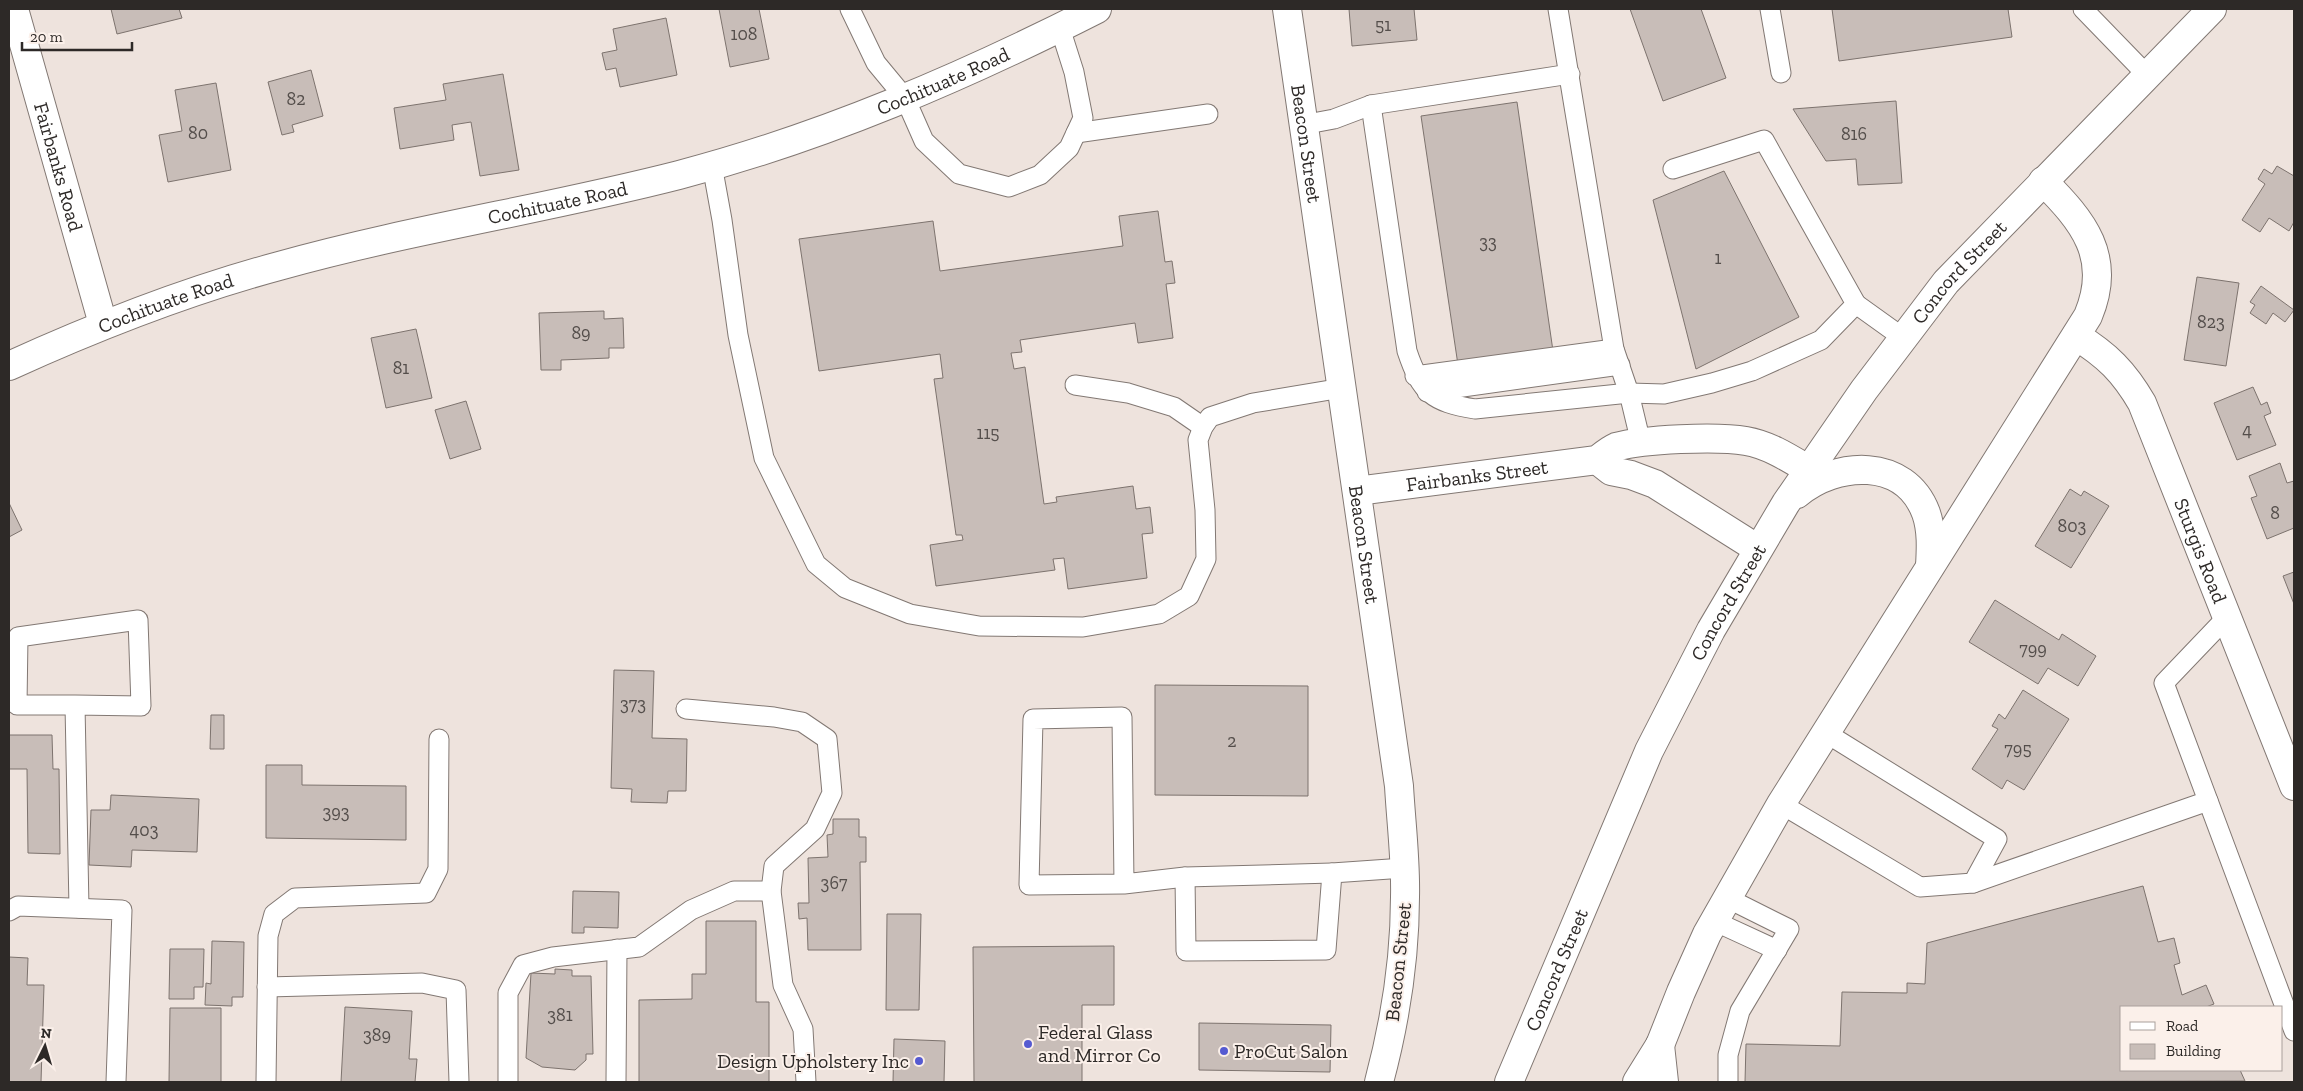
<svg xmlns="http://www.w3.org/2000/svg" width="2303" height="1091" viewBox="0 0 2303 1091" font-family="'Zilla Slab',serif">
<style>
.building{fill:#c8bdb8;stroke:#7d736e}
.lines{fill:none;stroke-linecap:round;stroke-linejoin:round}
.lane-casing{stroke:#827873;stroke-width:21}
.street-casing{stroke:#827873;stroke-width:30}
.secondary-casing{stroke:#827873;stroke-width:30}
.primary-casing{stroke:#827873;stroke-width:30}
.highway-casing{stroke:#827873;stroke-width:30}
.lane{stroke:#fff;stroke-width:19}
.street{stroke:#fff;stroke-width:28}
.secondary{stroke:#fff;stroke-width:28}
.primary{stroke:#fff;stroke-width:28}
.highway{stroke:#fff;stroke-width:28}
.poi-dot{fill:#555ad1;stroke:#fbf0ea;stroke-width:2}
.labels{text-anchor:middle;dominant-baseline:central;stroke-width:4;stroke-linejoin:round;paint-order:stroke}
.number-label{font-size:18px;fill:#544e4b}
.street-label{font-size:20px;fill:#2d2927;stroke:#fbf0ea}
.poi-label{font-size:20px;fill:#2d2927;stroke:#fbf0ea;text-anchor:start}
</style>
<rect width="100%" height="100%" fill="#eee3dd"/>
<g class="building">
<polygon points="111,9 179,9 182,18 117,34"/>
<polygon points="719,9 759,9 769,59 730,67"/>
<polygon points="1349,9 1414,9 1417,40 1352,46"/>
<polygon points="1630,9 1701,9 1726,78 1663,101"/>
<polygon points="1832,9 2008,9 2012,37 1839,61"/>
<polygon points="666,18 677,75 620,87 616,68 606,70 602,53 617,50 613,29"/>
<polygon points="311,70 323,116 292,125 294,132 282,135 268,82"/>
<polygon points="503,74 519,170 480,176 471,122 452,125 454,140 400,149 394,108 446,100 443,84"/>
<polygon points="216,83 231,170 168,182 159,135 182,131 175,90"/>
<polygon points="1896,101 1902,183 1858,185 1856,159 1826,161 1793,109"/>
<polygon points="1517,102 1553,351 1458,365 1421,116"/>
<polygon points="2277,166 2294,176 2294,222 2289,231 2269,218 2260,232 2242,220 2265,184 2258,179 2264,169 2272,174"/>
<polygon points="1724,171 1799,317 1696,369 1653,200"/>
<polygon points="1158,211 1165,262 1172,261 1175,283 1166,284 1173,338 1138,343 1135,323 1020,340 1022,352 1011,353 1014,369 1025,367 1044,504 1057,502 1056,497 1133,486 1136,509 1150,507 1153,533 1142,534 1147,578 1068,589 1064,558 1053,559 1055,570 936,586 930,545 963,540 962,535 956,535 934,379 943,378 940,354 819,371 799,239 933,221 940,271 1123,246 1119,216"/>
<polygon points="2197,277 2239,283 2226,366 2184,360"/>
<polygon points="2261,286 2294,310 2285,322 2273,313 2266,324 2250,313 2255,305 2250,302"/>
<polygon points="604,311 604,319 623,318 624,348 609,348 609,358 561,360 561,370 541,370 539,313"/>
<polygon points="416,329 432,398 386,408 371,338"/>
<polygon points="2253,387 2261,405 2267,402 2271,413 2264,416 2276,445 2237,460 2214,403"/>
<polygon points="466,401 481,449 450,459 435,410"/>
<polygon points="2280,463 2287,483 2294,481 2294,528 2267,539 2251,498 2257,496 2249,476"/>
<polygon points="2070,489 2081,496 2084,491 2109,506 2071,568 2035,546"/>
<polygon points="9,503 22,530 9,537"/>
<polygon points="2294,572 2294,604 2283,576"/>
<polygon points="1995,600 2059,640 2062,634 2096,656 2078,686 2048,668 2038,684 1969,642"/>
<polygon points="614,670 654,671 652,738 687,739 686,791 668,791 667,803 631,802 632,789 611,788"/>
<polygon points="1155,685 1308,686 1308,796 1155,795"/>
<polygon points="2023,690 2069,719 2024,790 2007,780 2002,789 1972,769 1998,729 1992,726 1999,714 2005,719"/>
<polygon points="211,715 224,715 224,749 210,749"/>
<polygon points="9,735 52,735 53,769 59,769 60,854 28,853 27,769 9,769"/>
<polygon points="266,765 302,765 302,785 406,786 406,840 266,838"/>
<polygon points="111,795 199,799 197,852 132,850 131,867 89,865 91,810 110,810"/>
<polygon points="833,819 859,819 859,837 866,837 866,862 860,862 861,950 808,950 807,918 799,919 798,903 809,903 808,858 828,857 827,835 833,834"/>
<polygon points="2143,886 2158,942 2174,938 2180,963 2174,965 2182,995 2206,985 2214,1004 2206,1007 2122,1007 2122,1070 2240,1070 2245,1081 1745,1082 1746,1044 1840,1046 1842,992 1907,993 1907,983 1925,984 1927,943"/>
<polygon points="573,891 619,892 618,928 584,927 584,933 572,933"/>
<polygon points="887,914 921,914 919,1010 886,1010"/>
<polygon points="706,921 756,921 756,1002 769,1002 769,1082 639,1082 639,1000 692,999 692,974 706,974"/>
<polygon points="212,941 244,942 243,997 232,997 232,1006 205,1005 206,983 211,984"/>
<polygon points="1114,946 1114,1005 1082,1005 1082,1082 974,1082 973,947"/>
<polygon points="170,949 204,949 203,987 194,987 194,999 169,999"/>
<polygon points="9,957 28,958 27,985 44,985 41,1082 9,1082"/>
<polygon points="555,969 572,970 572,976 591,976 593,1054 586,1054 586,1060 575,1070 542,1067 526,1058 531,973 555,974"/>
<polygon points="345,1007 412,1011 409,1059 417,1059 415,1082 341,1082"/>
<polygon points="170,1008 221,1008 221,1082 169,1082"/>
<polygon points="1199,1023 1331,1025 1330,1072 1199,1070"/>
<polygon points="894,1039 945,1041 944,1082 893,1082"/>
</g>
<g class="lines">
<g class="lane-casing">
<g id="lane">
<polyline points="850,9 876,63 905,98 924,141 959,174 1009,187 1040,175 1069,148 1083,118 1074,72 1060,28"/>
<polyline points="1558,9 1614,349 1629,393 1641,443"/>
<polyline points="1770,9 1781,73"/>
<polyline points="2083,9 2147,75"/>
<path d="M 1371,105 L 1407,351 C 1421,393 1432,402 1475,409 L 1629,393 L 1664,394 L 1712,383 L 1752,371 L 1821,340 L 1856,304 L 1764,140 L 1673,169"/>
<polyline points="1302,125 1334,119 1371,105 1570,74"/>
<polyline points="1076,133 1208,114"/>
<polyline points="712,165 722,220 738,335 764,458 816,564 845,588 910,614 979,626 1083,627 1159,614 1189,596 1206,559 1205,510 1198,440 1203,427 1210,417 1253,403 1342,388"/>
<polyline points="1856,304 1902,337"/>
<polyline points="1415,376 1614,349"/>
<polyline points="1075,385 1128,393 1174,407 1203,427"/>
<polyline points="1427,392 1620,365"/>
<polyline points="2228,616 2164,683 2294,1031"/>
<polyline points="75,705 17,705 18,637 138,620 141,706 75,705 79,908"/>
<polyline points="686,709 774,717 802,722 827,739 832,793 815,829 774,866 771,891 783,985 803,1029 806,1082"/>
<polyline points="1781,804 1920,887 1973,883 1997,839 1826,733"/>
<polyline points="1185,877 1186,951 1326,950 1332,873 1404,868"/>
<polyline points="1973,883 2208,801"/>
<polyline points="1124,884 1029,885 1033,719 1122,717 1124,884 1185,877 1332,873"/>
<polyline points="1727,898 1789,929 1740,1011 1728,1055 1728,1082"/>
<polyline points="9,911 18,906 122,910 116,1082"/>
<polyline points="1714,921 1777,950"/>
<polyline points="267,987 422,983 456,990 459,1082"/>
<polyline points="266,1082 268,936 274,914 295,898 426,893 438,869 439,739"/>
<polyline points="508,1082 508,993 523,965 553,957 639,947 691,910 734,891 771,891"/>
<polyline points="616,1082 617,949"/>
</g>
</g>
<g class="street-casing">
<g id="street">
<path id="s1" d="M 14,9 L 103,324"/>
<path id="s2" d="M 2076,336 C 2107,355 2124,372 2142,403 L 2294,786"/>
</g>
</g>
<g class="secondary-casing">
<g id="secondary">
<path id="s3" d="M 1287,9 L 1399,786 C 1401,822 1406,860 1405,897 C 1405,959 1395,1022 1379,1082"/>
<path id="s4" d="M 9,366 C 97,326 186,291 279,266 C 411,229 547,209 679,175 C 824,137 963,77 1097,9"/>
<polyline points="1597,460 1611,471 1631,475 1655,484 1758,549"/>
<path id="s5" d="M 1357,491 L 1597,460 C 1602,456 1609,450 1616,447 C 1643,439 1717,436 1746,441 C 1769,445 1789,458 1809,470"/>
</g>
</g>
<g class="primary-casing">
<g id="primary">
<path d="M 1797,494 C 1836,461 1905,457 1926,513 C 1932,530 1931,549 1930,566"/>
<path d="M 1660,1045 L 1681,992 L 1707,934 L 1781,804 L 2088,316 C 2113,257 2083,221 2043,181"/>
<path id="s6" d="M 1509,1082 L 1649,751 L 1711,630 L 1786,503 L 1864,390 L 1946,282 L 2212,9"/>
</g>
</g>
<g class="highway-casing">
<g id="highway">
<polyline points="1660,1045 1664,1082"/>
<polyline points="1637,1082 1660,1045"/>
</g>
</g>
<use href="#lane" class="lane"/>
<use href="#street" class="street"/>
<use href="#secondary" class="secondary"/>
<use href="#primary" class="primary"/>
<use href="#highway" class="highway"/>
</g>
<g class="poi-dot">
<circle cx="1028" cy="1044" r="5"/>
<circle cx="1224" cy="1051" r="5"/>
<circle cx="919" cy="1061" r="5"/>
</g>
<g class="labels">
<g class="number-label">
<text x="1383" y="25">51</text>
<text x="744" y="34">108</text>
<text x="296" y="99">82</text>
<text x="198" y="133">80</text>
<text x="1854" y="134">816</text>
<text x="1488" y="242">33</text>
<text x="1718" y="258">1</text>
<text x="2211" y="322">823</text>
<text x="581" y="333">89</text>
<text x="401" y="368">81</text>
<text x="2247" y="430">4</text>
<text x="988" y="433">115</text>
<text x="2275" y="513">8</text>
<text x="2072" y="526">803</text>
<text x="2033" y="649">799</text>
<text x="633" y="704">373</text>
<text x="1232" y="741">2</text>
<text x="2018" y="749">795</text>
<text x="336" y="812">393</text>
<text x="144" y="830">403</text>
<text x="834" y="883">367</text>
<text x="560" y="1015">381</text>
<text x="377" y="1035">389</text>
</g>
<g class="street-label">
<text stroke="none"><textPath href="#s4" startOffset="979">Cochituate Road</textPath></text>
<text stroke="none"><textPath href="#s3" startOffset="136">Beacon Street</textPath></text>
<text stroke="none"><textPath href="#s1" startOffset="164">Fairbanks Road</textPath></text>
<text stroke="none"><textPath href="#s4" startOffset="574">Cochituate Road</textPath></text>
<text stroke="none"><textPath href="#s6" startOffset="932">Concord Street</textPath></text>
<text stroke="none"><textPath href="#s4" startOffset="169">Cochituate Road</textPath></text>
<text stroke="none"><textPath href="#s5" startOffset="121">Fairbanks Street</textPath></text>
<text stroke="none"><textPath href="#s3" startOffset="541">Beacon Street</textPath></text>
<text stroke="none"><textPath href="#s2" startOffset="254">Sturgis Road</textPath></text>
<text stroke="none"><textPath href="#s6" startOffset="528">Concord Street</textPath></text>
<text transform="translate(1398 962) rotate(-84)">Beacon Street</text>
<text stroke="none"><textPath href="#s6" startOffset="122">Concord Street</textPath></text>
</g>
<g class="poi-label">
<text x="1038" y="1032">Federal Glass<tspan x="1038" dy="23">and Mirror Co</tspan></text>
<text x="1234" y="1051">ProCut Salon</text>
<text x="909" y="1061" text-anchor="end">Design Upholstery Inc</text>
</g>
</g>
<rect width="2303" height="1091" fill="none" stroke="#2d2927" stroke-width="20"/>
<rect x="2120" y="1006" width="162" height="65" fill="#fbf0ea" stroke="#a9a09c"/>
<rect x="2130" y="1022" width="25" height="8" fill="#ffffff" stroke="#a9a09c"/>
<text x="2166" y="1031" font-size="15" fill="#2d2927">Road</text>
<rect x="2130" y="1044" width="25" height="15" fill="#c8bdb8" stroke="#a9a09c"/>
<text x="2166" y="1056" font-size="15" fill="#2d2927">Building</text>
<g transform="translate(45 1046) rotate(5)" stroke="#fbf0ea" stroke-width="4" paint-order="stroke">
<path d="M0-4L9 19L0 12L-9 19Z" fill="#2d2927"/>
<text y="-8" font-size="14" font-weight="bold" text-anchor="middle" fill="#2d2927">N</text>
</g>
<path d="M22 42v8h110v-8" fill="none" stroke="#2d2927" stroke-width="2.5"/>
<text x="30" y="42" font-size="15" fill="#2d2927" stroke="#fbf0ea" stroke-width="4" paint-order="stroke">20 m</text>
</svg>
